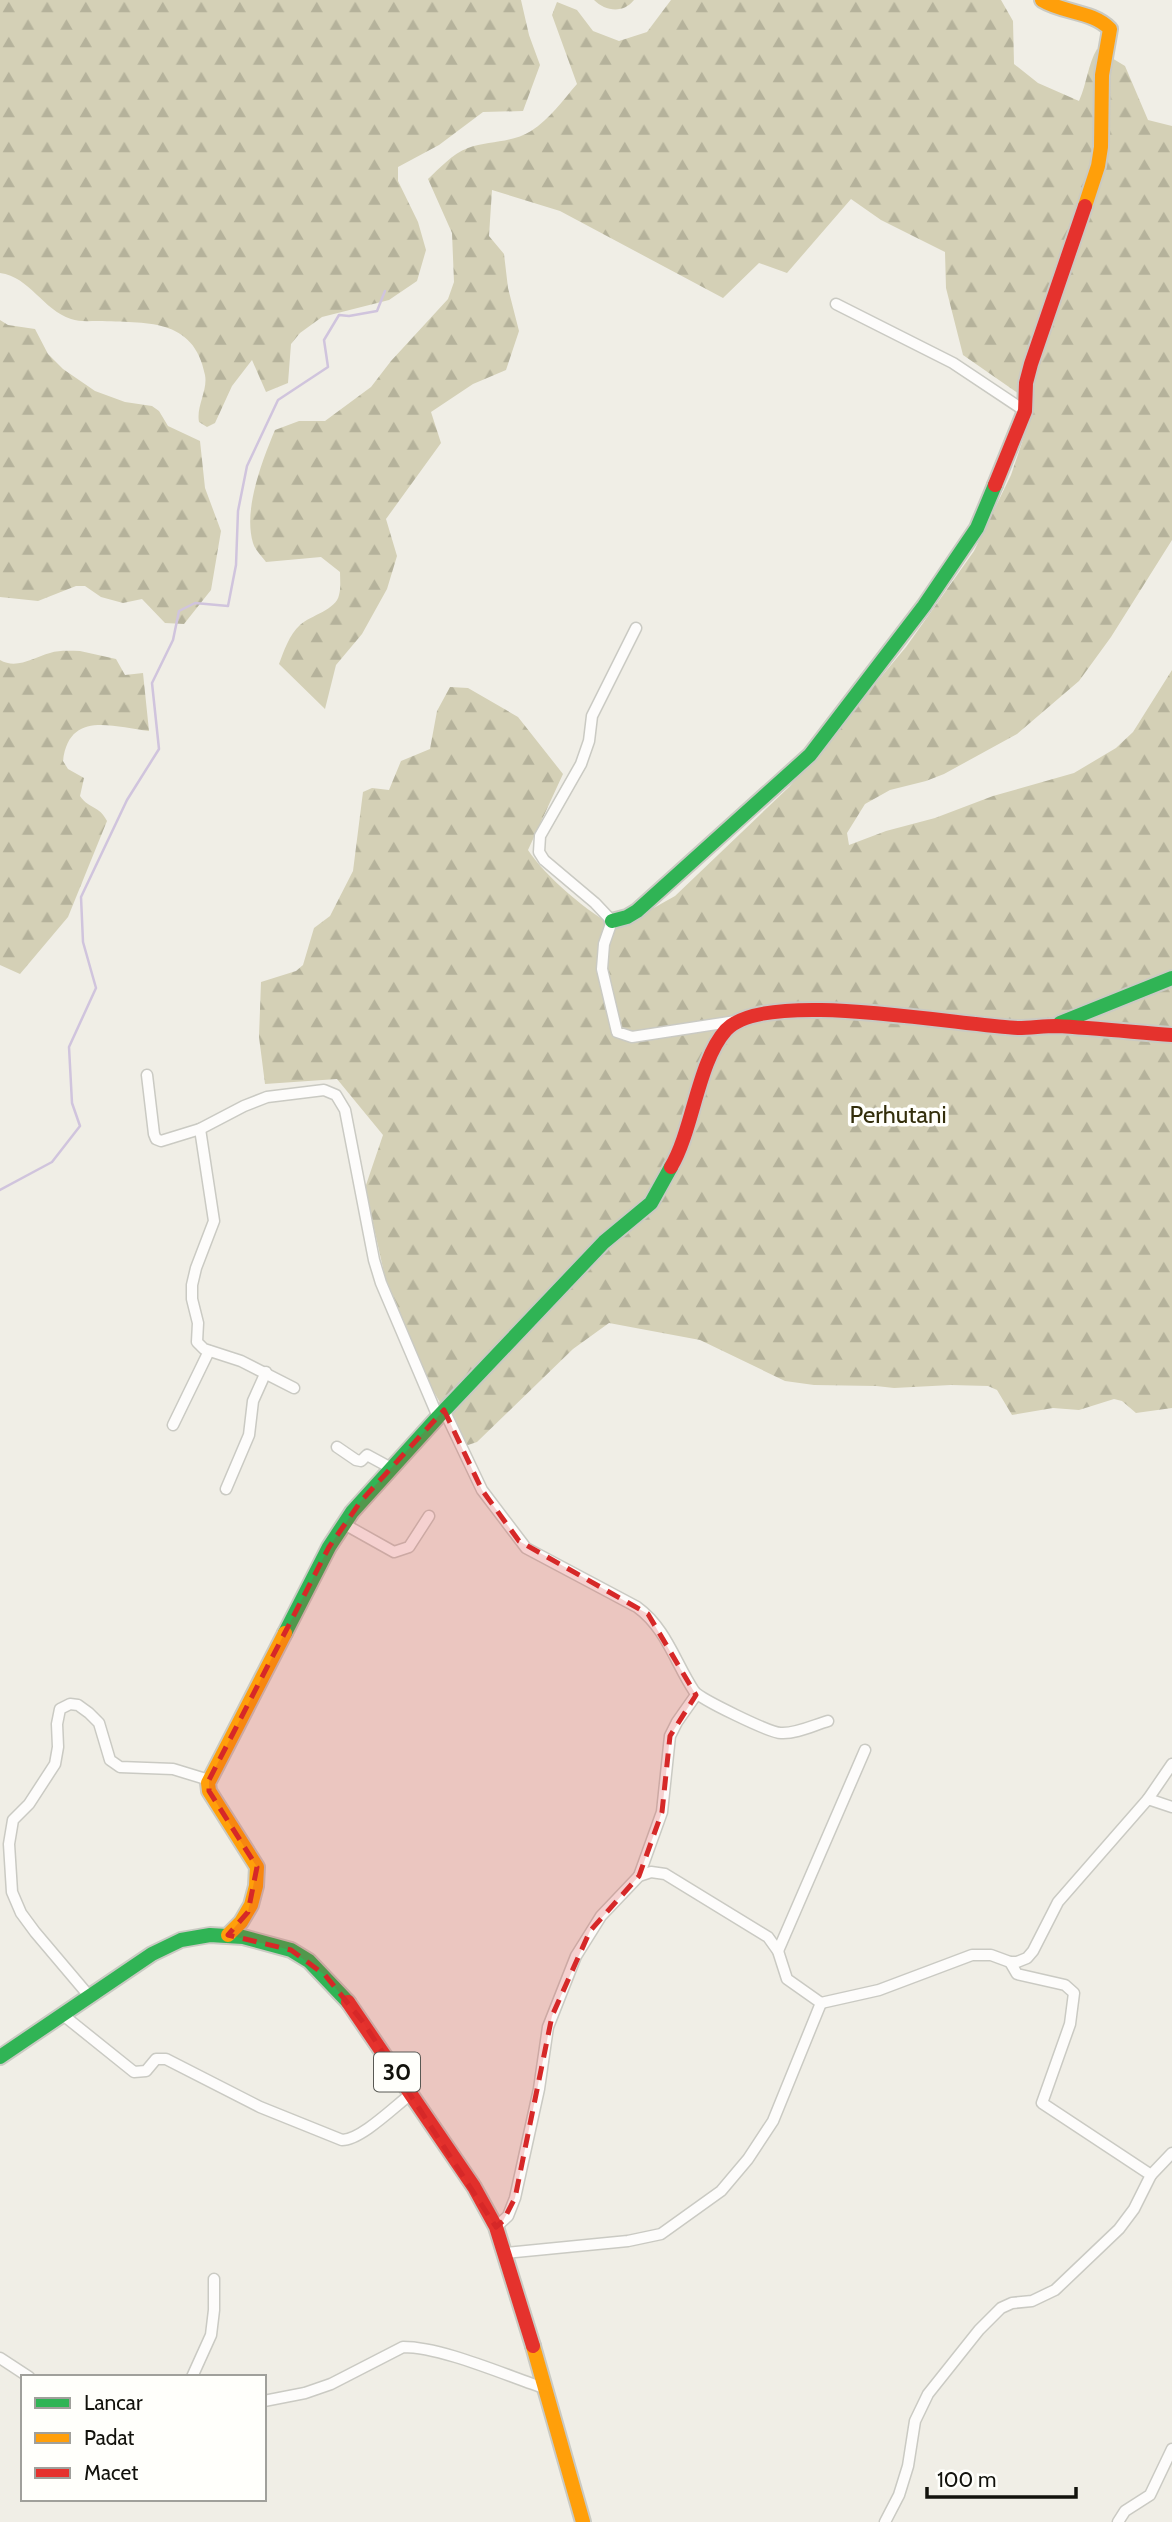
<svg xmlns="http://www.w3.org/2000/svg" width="1172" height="2522" viewBox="0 0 1172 2522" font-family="Cabin,sans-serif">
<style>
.forest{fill:url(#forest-firs)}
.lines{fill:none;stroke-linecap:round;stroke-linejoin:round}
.stream{stroke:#d0c4dd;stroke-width:2.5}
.street-casing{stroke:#cacac3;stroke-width:13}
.fast-casing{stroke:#cacac3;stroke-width:18}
.slow-casing{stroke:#cacac3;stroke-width:18}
.jam-casing{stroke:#cacac3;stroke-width:18}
.street{stroke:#fdfcfb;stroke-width:10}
.fast{stroke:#30b455;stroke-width:14}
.slow{stroke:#ff9f0a;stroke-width:14}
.jam{stroke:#e5322d;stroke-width:14}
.marked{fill:#d62828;fill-opacity:0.2;stroke:#d62828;stroke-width:5;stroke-dasharray:14 9;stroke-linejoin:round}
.labels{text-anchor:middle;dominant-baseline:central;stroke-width:7;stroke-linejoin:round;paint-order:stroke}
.shield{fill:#fffffb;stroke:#595954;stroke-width:2}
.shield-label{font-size:23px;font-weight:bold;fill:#12120c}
.park-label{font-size:24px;fill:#332e0b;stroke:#fffffb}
</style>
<defs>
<pattern id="forest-firs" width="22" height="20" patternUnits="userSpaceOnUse" patternTransform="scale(1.75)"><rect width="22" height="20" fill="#d4d0b6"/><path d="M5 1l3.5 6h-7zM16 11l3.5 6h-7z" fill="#b5b29b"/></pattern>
</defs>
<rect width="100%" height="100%" fill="#f0eee6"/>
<g class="forest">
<path d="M 0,0 L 521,0 L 529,35 L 540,65 L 523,111 L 483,112 L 439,145 L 398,167 L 398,181 L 418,222 L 426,250 L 417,281 L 389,300 L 322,317 L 300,333 L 291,344 L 288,383 L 266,392 L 252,360 L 232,386 L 215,423 L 207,427 L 199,422 C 196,406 208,391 205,375 C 194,317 145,323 98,321 C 89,321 79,322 71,319 C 43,310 30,277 0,273 Z"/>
<path d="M 594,0 L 634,0 C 623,14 605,11 594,0 Z"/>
<path d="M 671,0 L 1001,0 L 1013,21 L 1014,64 L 1038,83 L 1079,101 C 1087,83 1088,64 1097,49 L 1125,66 L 1148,120 L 1172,126 L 1172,540 L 1111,637 L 1079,681 L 1017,734 L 944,774 L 926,781 L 890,790 L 865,804 L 847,833 L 849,845 L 886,831 L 935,818 L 993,796 L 1074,773 L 1116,748 L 1133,732 L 1172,670 L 1172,1408 L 1136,1413 L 1122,1401 L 1114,1399 L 1079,1410 L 1053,1408 L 1012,1415 L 997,1390 L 988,1386 L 951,1385 L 894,1388 L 876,1386 L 814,1385 L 785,1381 L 700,1340 L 609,1323 L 573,1349 L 477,1442 L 465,1446 L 431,1387 L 385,1277 L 365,1188 L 383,1135 L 337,1079 L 265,1084 L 259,1037 L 261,982 L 296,971 L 303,965 L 314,928 L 330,916 L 353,871 L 363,792 L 372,788 L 389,790 L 401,761 L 430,749 L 437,711 L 450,687 L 468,688 L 518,717 L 563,774 L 528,850 C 545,876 589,914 618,928 L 675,896 L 789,787 L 906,647 L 974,551 L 1011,475 L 1032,413 L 1032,403 L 963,355 L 946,288 L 945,252 L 881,220 L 851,199 L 787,273 L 759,263 L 723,298 L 560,211 L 492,190 L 489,236 L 504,254 L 508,288 L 519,331 L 506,370 L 473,384 L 431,412 L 441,443 L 386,519 L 397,556 L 387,589 L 362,634 L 336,665 L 325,709 L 279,664 C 284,651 289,635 300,625 C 311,615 336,610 339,595 C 341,588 340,579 340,572 L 321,557 L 266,562 C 262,556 255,550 253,543 C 243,510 262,461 275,430 L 299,421 L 325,421 L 371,387 L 391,361 L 448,299 L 454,282 L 452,233 L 428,179 C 440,168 452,154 468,148 C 488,141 512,143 531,131 C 550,119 563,100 577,84 L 552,15 L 557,2 L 577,10 L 593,31 L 619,41 L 647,32 Z"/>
<polygon points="0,320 8,325 35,329 48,354 63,369 95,391 125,402 152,406 159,411 168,426 200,441 205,488 221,531 211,590 184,624 165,623 142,599 123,603 101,597 85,586 76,586 38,601 0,597"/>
<path d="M 80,651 L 116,659 L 125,675 L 143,673 L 149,731 C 113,727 69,710 63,761 L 68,769 L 84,778 L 80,796 C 90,810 99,805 107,821 L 68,917 L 20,974 L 0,965 L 0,660 C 17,670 34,657 50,653 C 59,650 70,651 80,651 Z"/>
</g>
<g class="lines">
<polyline class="stream" points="0,1190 52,1162 80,1126 72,1103 69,1047 96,988 83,942 81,897 127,800 159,749 152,683 173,640 179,611 195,603 228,606 236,565 238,511 247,466 278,400 328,367 324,340 339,315 349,316 377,311 385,291"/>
<g class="street-casing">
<g id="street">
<polyline points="836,304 953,363 1025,411"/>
<polyline points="636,628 592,716 589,741 581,764 540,836 539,852 544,860 595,903 612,921 604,944 602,969 617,1032 632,1037 736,1021"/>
<polyline points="147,1075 154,1134 156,1139 161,1141 200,1129 244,1106 267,1097 324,1090 336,1095 345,1110 374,1260 381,1283 438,1417"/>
<polyline points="200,1129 214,1221 196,1268 192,1285 192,1299 198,1323 197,1342 204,1349 241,1361 294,1388"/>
<path d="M 444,1410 L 482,1490 L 526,1548 L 637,1607 C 666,1628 675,1662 694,1691 C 700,1699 770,1733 781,1733 C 796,1734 814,1725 828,1721"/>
<polyline points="173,1425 209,1351"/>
<polyline points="337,1447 356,1460 361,1461 367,1455 391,1468"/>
<polyline points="226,1489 249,1435 253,1401 266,1372"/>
<polyline points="344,1524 394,1552 409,1547 429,1516"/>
<polyline points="1148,1799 1172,1764"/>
<polyline points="639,1876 662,1812 670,1736 677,1722 696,1695"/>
<polyline points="778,1951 865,1750"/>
<polyline points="90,1997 35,1932 21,1913 12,1892 9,1844 13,1820 29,1804 55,1764 58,1747 57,1724 60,1709 70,1704 78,1705 89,1713 99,1723 110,1760 120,1767 173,1769 209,1780"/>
<path d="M 63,2015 L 134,2072 L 146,2071 L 156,2059 L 166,2059 L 260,2107 L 342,2140 C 361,2140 395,2106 411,2094"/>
<polyline points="1151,2175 1172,2153"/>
<polyline points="496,2227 508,2216 515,2198 539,2089 548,2027 576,1956 601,1916 639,1876 651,1872 665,1874 768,1937 778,1951 787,1979 821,2003 879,1990 972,1955 991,1955 1010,1962 1017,1962 1027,1958 1033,1951 1058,1902 1148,1799 1172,1807"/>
<polyline points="506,2253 628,2241 661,2234 721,2191 748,2159 773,2121 821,2003"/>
<polyline points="0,2358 29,2377"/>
<polyline points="192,2377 211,2335 214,2310 214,2279"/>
<path d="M 264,2401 L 305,2393 L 331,2384 L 403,2347 C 443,2347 507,2376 547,2389"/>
<polyline points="885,2522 899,2495 908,2466 915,2421 928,2394 979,2330 1001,2308 1012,2303 1032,2301 1055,2290 1119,2229 1134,2209 1151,2175 1042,2103 1070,2024 1074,1993 1065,1985 1017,1974 1010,1962"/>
<polyline points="1118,2522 1125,2511 1150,2495 1172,2449"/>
</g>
</g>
<g class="fast-casing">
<g id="fast">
<polyline points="612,921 627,917 637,911 810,755 924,606 977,528 995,485"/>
<polyline points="1060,1023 1172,978"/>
<polyline points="285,1633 329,1547 352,1512 438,1417 604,1242 651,1203 671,1167"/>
<polyline points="0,2057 152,1954 181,1940 210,1935 243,1937 291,1950 309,1961 348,2002"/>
</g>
</g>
<g class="slow-casing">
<g id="slow">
<path d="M 1042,0 C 1063,13 1093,11 1110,29 L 1102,75 L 1101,147 L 1098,166 L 1085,206"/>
<polyline points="228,1935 241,1922 251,1905 256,1886 257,1867 209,1791 208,1783 285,1633"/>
<polyline points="533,2346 583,2522"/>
</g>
</g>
<g class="jam-casing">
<g id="jam">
<polyline points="995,485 1025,411 1026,383 1031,364 1085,206"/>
<path d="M 671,1167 C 693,1130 698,1061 726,1030 C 765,987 960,1026 1018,1028 C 1031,1028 1043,1026 1056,1026 C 1094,1028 1133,1032 1172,1035"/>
<polyline points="348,2002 474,2187 496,2227 533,2346"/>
</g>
</g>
<use href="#street" class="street"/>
<use href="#fast" class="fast"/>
<use href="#slow" class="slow"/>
<use href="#jam" class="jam"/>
</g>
<path class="marked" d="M 444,1410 L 482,1490 L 519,1541 L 648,1614 L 696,1695 L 670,1736 L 662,1812 L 639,1876 L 590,1931 L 552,2016 L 515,2198 L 503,2221 L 496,2227 L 363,2022 L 325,1975 L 291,1950 L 228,1935 L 248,1912 L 257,1867 L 209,1791 L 209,1780 L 329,1547 L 361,1501 Z"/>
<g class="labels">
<rect class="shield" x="374" y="2052.5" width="46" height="39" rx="5"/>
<g class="shield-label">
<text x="397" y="2072">30</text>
</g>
<g class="park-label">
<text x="898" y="1114">Perhutani</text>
</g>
</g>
<rect x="21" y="2375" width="245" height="126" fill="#fffffb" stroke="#a0a09b" stroke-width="2"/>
<rect x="35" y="2398" width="35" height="10" fill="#30b455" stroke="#a0a09b" stroke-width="2"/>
<text x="84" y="2410" font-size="21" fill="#12120c">Lancar</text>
<rect x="35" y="2433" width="35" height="10" fill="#ff9f0a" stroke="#a0a09b" stroke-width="2"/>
<text x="84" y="2445" font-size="21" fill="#12120c">Padat</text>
<rect x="35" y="2468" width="35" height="10" fill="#e5322d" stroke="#a0a09b" stroke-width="2"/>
<text x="84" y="2480" font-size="21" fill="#12120c">Macet</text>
<path d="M927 2487v10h149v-10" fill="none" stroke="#12120c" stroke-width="3.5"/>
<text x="937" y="2487" font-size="21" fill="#12120c" stroke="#fffffb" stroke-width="5" paint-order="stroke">100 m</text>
</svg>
